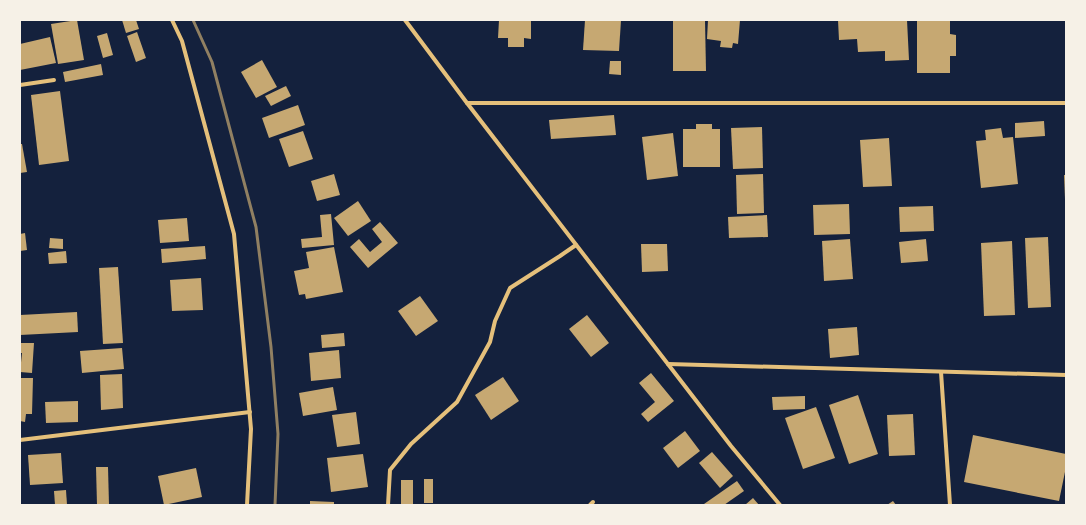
<svg xmlns="http://www.w3.org/2000/svg" width="1086" height="525" viewBox="0 0 1086 525" font-family="'Varela Round',sans-serif">
<style>
.building{fill:#c6a872}
.lines{fill:none;stroke-linecap:round;stroke-linejoin:round}
.minor{stroke:#e5c07b;stroke-width:4}
.rail{stroke:#918062;stroke-width:3}
</style>
<rect width="100%" height="100%" fill="#14213d"/>
<g class="building">
<polygon points="77,20 84,60 58,64 51,24"/>
<polygon points="122,20 136,20 139,29 126,33"/>
<polygon points="499,20 531,20 531,39 524,38 524,47 508,47 508,38 498,38"/>
<polygon points="585,20 621,20 619,51 583,50"/>
<polygon points="673,20 705,20 706,71 673,71"/>
<polygon points="708,20 740,20 738,44 733,43 732,48 720,47 721,41 707,39"/>
<polygon points="838,20 907,20 909,60 885,61 885,51 858,52 857,39 839,40"/>
<polygon points="917,20 950,20 950,34 956,35 956,56 950,56 950,73 917,73"/>
<polygon points="137,32 146,58 136,62 127,36"/>
<polygon points="107,33 113,55 103,58 97,36"/>
<polygon points="50,37 56,63 20,70 20,44"/>
<polygon points="262,60 277,87 256,98 241,72"/>
<polygon points="610,61 621,61 621,75 609,74"/>
<polygon points="101,64 103,75 65,82 63,72"/>
<polygon points="286,86 291,96 271,106 265,96"/>
<polygon points="60,91 69,161 39,165 31,95"/>
<polygon points="298,105 305,125 269,138 262,118"/>
<polygon points="614,115 616,135 551,139 549,120"/>
<polygon points="1044,121 1045,136 1015,138 1015,123"/>
<polygon points="696,124 712,124 712,129 720,129 720,167 683,167 683,129 696,129"/>
<polygon points="762,127 763,168 733,169 731,128"/>
<polygon points="1001,128 1003,138 1013,137 1018,184 981,188 976,141 986,140 985,130"/>
<polygon points="303,131 313,159 289,167 279,139"/>
<polygon points="673,133 678,176 647,180 642,137"/>
<polygon points="889,138 892,186 863,187 860,140"/>
<polygon points="20,144 22,144 27,172 20,173"/>
<polygon points="334,174 340,195 317,201 311,181"/>
<polygon points="763,174 764,213 737,214 736,175"/>
<polygon points="1064,175 1066,175 1066,199 1065,199"/>
<polygon points="358,201 371,221 348,236 334,218"/>
<polygon points="849,204 850,234 814,235 813,205"/>
<polygon points="933,206 934,231 900,232 899,207"/>
<polygon points="331,214 334,245 302,248 301,239 322,237 320,215"/>
<polygon points="767,215 768,237 729,238 728,217"/>
<polygon points="187,218 189,241 160,243 158,220"/>
<polygon points="380,222 398,243 368,268 350,247 359,239 370,252 382,242 372,229"/>
<polygon points="25,233 27,250 20,251 20,234"/>
<polygon points="1048,237 1051,307 1028,308 1025,238"/>
<polygon points="50,238 63,239 63,249 49,248"/>
<polygon points="850,239 853,279 824,281 822,241"/>
<polygon points="926,239 928,261 901,263 899,242"/>
<polygon points="1012,241 1015,315 984,316 981,243"/>
<polygon points="641,244 667,244 668,271 642,272"/>
<polygon points="205,246 206,259 162,263 161,249"/>
<polygon points="334,247 343,292 306,299 305,294 299,295 294,271 309,268 306,252"/>
<polygon points="66,251 67,263 49,264 48,253"/>
<polygon points="118,267 123,343 103,344 99,268"/>
<polygon points="201,278 203,310 172,311 170,280"/>
<polygon points="420,296 438,321 416,336 398,311"/>
<polygon points="77,312 78,332 20,335 20,315"/>
<polygon points="587,315 609,343 591,357 569,329"/>
<polygon points="857,327 859,355 830,358 828,329"/>
<polygon points="344,333 345,346 322,348 321,335"/>
<polygon points="20,343 34,343 32,373 20,372 22,353 20,353"/>
<polygon points="122,348 124,369 82,373 80,351"/>
<polygon points="339,350 341,378 311,381 309,353"/>
<polygon points="651,373 674,401 648,422 641,414 655,402 639,383"/>
<polygon points="122,374 123,408 101,410 100,375"/>
<polygon points="503,377 519,401 491,420 475,395"/>
<polygon points="20,378 33,378 32,414 26,414 25,422 20,421"/>
<polygon points="333,387 337,410 303,416 299,393"/>
<polygon points="858,395 878,454 849,464 829,405"/>
<polygon points="805,396 805,409 773,410 772,397"/>
<polygon points="78,401 78,422 46,423 45,402"/>
<polygon points="816,407 835,458 803,469 785,418"/>
<polygon points="356,412 360,444 337,447 332,415"/>
<polygon points="913,414 915,455 889,456 887,415"/>
<polygon points="685,431 700,451 678,468 663,448"/>
<polygon points="973,435 1066,454 1066,467 1059,501 964,482"/>
<polygon points="712,452 733,476 720,488 699,463"/>
<polygon points="61,453 63,483 30,485 28,455"/>
<polygon points="363,454 368,487 331,492 327,458"/>
<polygon points="96,467 108,467 109,505 97,505"/>
<polygon points="196,468 202,497 164,505 158,476"/>
<rect x="424" y="479" width="9" height="24"/>
<rect x="401" y="480" width="12" height="25"/>
<polygon points="737,481 744,491 724,505 705,505 704,504"/>
<polygon points="66,490 67,505 55,505 54,491"/>
<polygon points="753,498 759,505 745,505"/>
<polygon points="310,501 334,502 334,505 310,505"/>
<polygon points="893,501 896,505 887,505"/>
</g>
<g class="lines">
<g class="minor">
<polyline points="172,20 182,41 234,234 251,429 247,505"/>
<polyline points="405,20 467,103 731,446 780,505"/>
<polyline points="20,85 54,80"/>
<polyline points="467,103 1066,103"/>
<polyline points="668,364 1066,375"/>
<polyline points="941,372 950,505"/>
<polyline points="20,440 250,412"/>
<polyline points="388,505 390,470 411,444 457,402 490,342 495,321 510,288 560,256 576,245"/>
<polyline points="590,505 593,502"/>
</g>
<polyline class="rail" points="193,20 212,62 256,227 271,347 278,434 275,505"/>
</g>
<rect width="1086" height="525" fill="none" stroke="#f6f1e7" stroke-width="42"/>
</svg>
